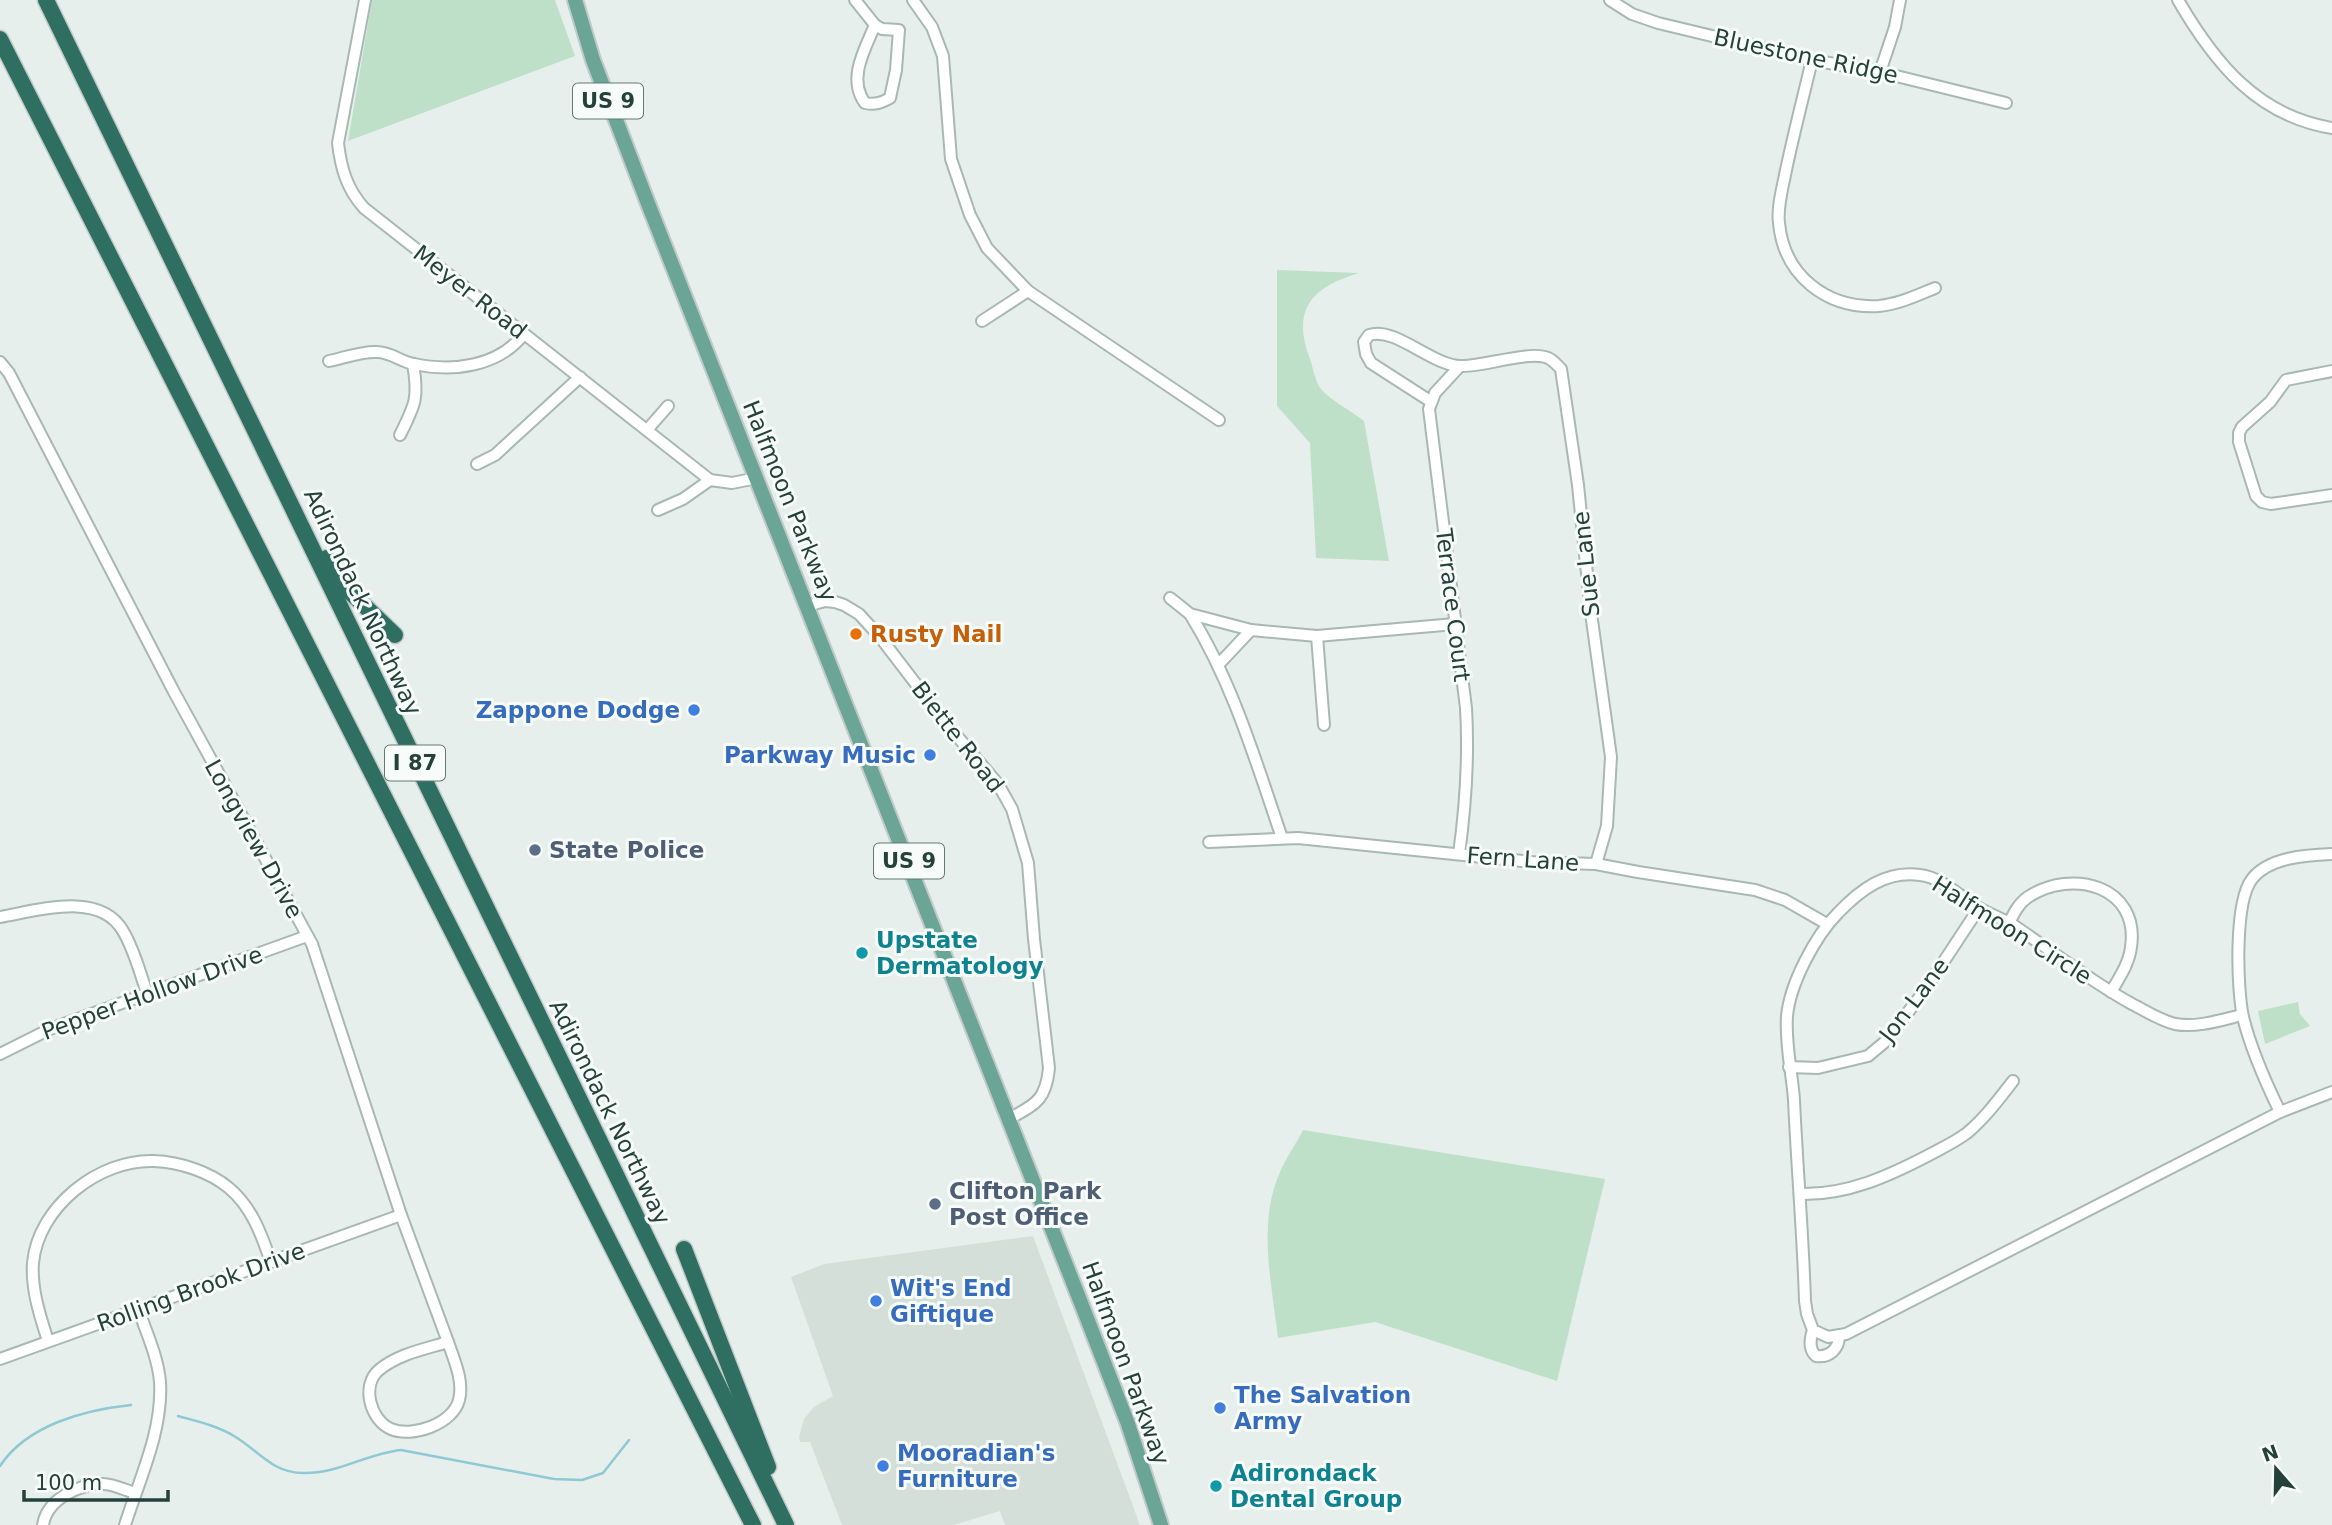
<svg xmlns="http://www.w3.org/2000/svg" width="2332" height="1525" viewBox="0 0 2332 1525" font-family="'DejaVu Sans',sans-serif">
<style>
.built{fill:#d4dfda}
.green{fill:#bfe0c8}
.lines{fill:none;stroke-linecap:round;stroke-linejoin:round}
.stream{stroke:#8ec9d4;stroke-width:2.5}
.minor-casing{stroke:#a8b8b2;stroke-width:14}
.major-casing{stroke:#c2cac8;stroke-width:18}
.highway-casing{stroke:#c2cac8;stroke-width:19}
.minor{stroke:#fff;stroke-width:10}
.major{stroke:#6aa596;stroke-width:14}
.highway{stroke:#2f6f62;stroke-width:16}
.food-dot{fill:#e8710a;stroke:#f7fbf9;stroke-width:2.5}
.shop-dot{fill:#3f7fe0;stroke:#f7fbf9;stroke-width:2.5}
.service-dot{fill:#5c6f8a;stroke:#f7fbf9;stroke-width:2.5}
.culture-dot{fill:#0f9aa8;stroke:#f7fbf9;stroke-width:2.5}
.labels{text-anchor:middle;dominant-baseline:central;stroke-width:6;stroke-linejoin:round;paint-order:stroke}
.shield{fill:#f7fbf9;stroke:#637a73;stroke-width:2}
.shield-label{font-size:21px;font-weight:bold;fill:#24423a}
.street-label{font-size:23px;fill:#24423a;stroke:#f7fbf9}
.food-label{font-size:23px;font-weight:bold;fill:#c56008;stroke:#f7fbf9;text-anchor:start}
.shop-label{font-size:23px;font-weight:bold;fill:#366cbe;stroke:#f7fbf9;text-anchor:start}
.service-label{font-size:23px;font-weight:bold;fill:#4e5e75;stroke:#f7fbf9;text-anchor:start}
.culture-label{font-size:23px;font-weight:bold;fill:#0d838f;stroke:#f7fbf9;text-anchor:start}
</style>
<rect width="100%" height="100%" fill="#e6efeb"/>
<polygon class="built" points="1033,1236 1140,1525 1005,1525 1000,1511 954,1525 842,1525 810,1442 800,1442 799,1437 804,1419 814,1407 833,1396 791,1277 824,1264"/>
<g class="green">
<polygon points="372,0 555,0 575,56 348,141"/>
<path d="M 1277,270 L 1359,273 C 1312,287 1291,309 1310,359 C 1313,367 1315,382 1321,389 C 1330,400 1353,412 1364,421 L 1389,561 L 1316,558 L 1310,443 L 1277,406 Z"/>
<polygon points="2298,1002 2300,1014 2310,1026 2265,1044 2258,1011"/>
<path d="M 1303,1130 L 1605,1179 L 1557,1381 L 1375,1322 L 1278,1338 C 1272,1285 1257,1223 1280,1172 C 1286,1158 1296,1144 1303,1130 Z"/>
</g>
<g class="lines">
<g class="stream">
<path d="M 178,1416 C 196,1421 218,1426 234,1436 C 258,1450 272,1473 303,1473 C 338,1474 365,1454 401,1450 L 554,1479 L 582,1480 L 603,1473 L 629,1440"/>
<path d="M 0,1466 C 27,1425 84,1410 131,1405"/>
</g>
<g class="minor-casing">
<g id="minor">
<path d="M 365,0 L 338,143 C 341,169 347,189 364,208 L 710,480 L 732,483 L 757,478"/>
<polyline points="855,0 875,25"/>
<polyline points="913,0 932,27 943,56 951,159 970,215 987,248 1028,291 1219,420"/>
<polyline points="1610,0 1632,14 1658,23 1812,60 1880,72 2006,103"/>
<path d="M 2178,0 C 2214,62 2257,116 2332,128"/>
<path d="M 875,25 L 882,29 L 899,30 L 896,70 L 890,98 C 881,103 875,105 865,103 C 847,79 865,49 875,25 Z"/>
<path d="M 1812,60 C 1803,98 1793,136 1785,175 C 1782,190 1777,208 1779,223 C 1784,276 1827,309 1879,306 C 1899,304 1918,295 1935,288"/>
<polyline points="1880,72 1895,27 1900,0"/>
<polyline points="982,321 1028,291"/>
<path d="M 329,361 C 344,358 362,351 377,352 C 391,352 401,362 414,364 C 453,372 498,367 524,334"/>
<polyline points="0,362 9,373 173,690 312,944 401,1215 448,1342"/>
<polyline points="2332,371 2286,380 2270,402 2242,427 2239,433 2239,442 2256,496 2262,502 2271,504 2332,495"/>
<path d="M 1430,401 L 1371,363 L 1366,354 L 1364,342 L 1369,335 C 1395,326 1432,366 1461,366 C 1483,367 1530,350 1548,358 C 1553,360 1557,365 1561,369 L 1578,485 L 1591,613 L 1611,757 L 1607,826 L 1596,864"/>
<polyline points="647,430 668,406"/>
<path d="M 400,435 C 415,405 419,398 413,364"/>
<polyline points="477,464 495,455 580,377"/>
<polyline points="658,510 683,499 710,480"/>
<polyline points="1170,598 1190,614 1251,630 1317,636 1455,624"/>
<path d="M 807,606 L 825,601 L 835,602 L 844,605 L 859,614 L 880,637 L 945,722 L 998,784 L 1012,809 L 1028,863 L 1034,939 L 1049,1068 C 1046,1100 1036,1104 1009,1119"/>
<path d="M 1190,614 C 1233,683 1256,762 1282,838"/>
<polyline points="1317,636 1324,725"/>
<polyline points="1218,665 1251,630"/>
<polyline points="1209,842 1298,838 1532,862 1596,864 1638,872 1755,890 1785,900 1827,924"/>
<path d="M 1459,854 C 1466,803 1469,759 1466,708 L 1429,409 L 1435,393 L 1459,367"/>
<path d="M 0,917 C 36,911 100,890 123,931 C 134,949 140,973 147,993"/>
<path d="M 2009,923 C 2014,913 2019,903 2028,897 C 2072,868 2140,886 2131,947 C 2129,964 2119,978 2111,992"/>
<path d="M 2242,1015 C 2221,1020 2197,1028 2175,1024 C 2159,1020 2146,1011 2132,1004 C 2090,981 2052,951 2013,925 C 2001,918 1987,913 1975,906 C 1959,895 1940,877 1920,875 C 1886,870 1860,890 1838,913 C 1815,936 1790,984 1787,1016 C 1785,1045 1792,1072 1794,1100 C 1797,1167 1803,1234 1805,1301 L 1807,1314 L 1813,1330 L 1828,1337 L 1846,1334 L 2280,1112 L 2332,1092"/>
<polyline points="0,1054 50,1029 307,936"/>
<polyline points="1789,1067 1818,1068 1868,1056 1886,1041 1925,990 1979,908"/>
<path d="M 2280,1112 C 2265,1081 2251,1050 2243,1017 C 2237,989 2234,902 2252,879 C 2269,857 2307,855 2332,854"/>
<path d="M 1801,1194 C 1847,1195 1889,1176 1929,1155 C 1942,1148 1955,1142 1967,1133 C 1985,1118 1999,1099 2013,1081"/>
<path d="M 1813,1330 C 1810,1339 1808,1349 1816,1356 C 1829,1358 1839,1349 1839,1336"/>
<path d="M 48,1341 C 40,1316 31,1289 33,1263 C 38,1207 99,1159 154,1161 C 180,1162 210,1172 229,1188 C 252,1207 262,1236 271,1262"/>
<path d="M 448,1342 C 454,1360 464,1381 459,1400 C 453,1424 412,1438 391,1429 C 370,1420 361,1385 379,1370 C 398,1354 425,1349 448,1342 Z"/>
<polyline points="0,1359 401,1215"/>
<path d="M 43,1525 C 47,1499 79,1484 103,1484 C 113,1484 125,1490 135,1493"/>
<path d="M 125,1525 C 139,1480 163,1431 160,1382 C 158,1357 146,1332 138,1308"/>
</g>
</g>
<g class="major-casing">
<polyline id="major" points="575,0 593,60 647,201 1083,1308 1128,1424 1161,1525"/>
</g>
<g class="highway-casing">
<g id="highway">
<polyline points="46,0 786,1525"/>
<polyline points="0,39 753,1525"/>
<polyline points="327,558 350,592 395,635"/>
<polyline points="684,1249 768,1467"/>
</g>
</g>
<use href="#minor" class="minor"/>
<use href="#major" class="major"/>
<use href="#highway" class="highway"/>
</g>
<circle class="food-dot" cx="856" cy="634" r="7"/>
<g class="shop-dot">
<circle cx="694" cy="710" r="7"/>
<circle cx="930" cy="755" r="7"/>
<circle cx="876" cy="1301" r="7"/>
<circle cx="1220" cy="1408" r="7"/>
<circle cx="883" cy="1466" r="7"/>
</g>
<g class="service-dot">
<circle cx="535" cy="850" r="7"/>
<circle cx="935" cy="1204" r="7"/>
</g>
<g class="culture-dot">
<circle cx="862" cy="953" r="7"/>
<circle cx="1216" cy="1486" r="7"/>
</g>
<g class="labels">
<g class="shield">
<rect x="573" y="83.5" width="70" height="35" rx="5"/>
<rect x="385" y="745.5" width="60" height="35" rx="5"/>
<rect x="874" y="843.5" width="70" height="35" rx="5"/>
</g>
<g class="shield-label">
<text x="608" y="101">US 9</text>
<text x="415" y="763">I 87</text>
<text x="909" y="861">US 9</text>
</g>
<g class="street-label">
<text transform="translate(1806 56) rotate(12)">Bluestone Ridge</text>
<text transform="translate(470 292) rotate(38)">Meyer Road</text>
<text transform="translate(790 501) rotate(68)">Halfmoon Parkway</text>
<text transform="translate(1586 564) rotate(-96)">Sue Lane</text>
<text transform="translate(363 602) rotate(65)">Adirondack Northway</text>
<text transform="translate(1453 605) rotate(83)">Terrace Court</text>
<text transform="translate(958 737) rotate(52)">Biette Road</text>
<text transform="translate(254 839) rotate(61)">Longview Drive</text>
<text transform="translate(1523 859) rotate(4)">Fern Lane</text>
<text transform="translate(2012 930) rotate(32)">Halfmoon Circle</text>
<text transform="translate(152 993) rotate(-20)">Pepper Hollow Drive</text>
<text transform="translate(1914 1000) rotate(-53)">Jon Lane</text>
<text transform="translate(610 1112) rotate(64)">Adirondack Northway</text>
<text transform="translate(201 1287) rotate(-20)">Rolling Brook Drive</text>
<text transform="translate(1126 1363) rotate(70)">Halfmoon Parkway</text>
</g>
<g class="food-label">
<text x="870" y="634">Rusty Nail</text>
</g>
<g class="shop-label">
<text x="680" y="710" text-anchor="end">Zappone Dodge</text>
<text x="916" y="755" text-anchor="end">Parkway Music</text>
<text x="890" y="1288">Wit's End<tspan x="890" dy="26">Giftique</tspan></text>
<text x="1234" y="1395">The Salvation<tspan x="1234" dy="26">Army</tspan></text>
<text x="897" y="1453">Mooradian's<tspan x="897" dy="26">Furniture</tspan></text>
</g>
<g class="service-label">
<text x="549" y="850">State Police</text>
<text x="949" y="1191">Clifton Park<tspan x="949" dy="26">Post Office</tspan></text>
</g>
<g class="culture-label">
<text x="876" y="940">Upstate<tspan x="876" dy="26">Dermatology</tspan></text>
<text x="1230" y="1473">Adirondack<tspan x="1230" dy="26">Dental Group</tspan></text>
</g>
</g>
<g transform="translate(2276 1469) rotate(340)" stroke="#f7fbf9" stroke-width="5" paint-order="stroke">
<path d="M0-5L12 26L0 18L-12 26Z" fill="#24423a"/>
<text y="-10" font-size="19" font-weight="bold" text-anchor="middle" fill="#24423a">N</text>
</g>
<path d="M24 1490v10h144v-10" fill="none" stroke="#24423a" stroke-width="3.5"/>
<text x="35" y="1490" font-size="21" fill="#24423a" stroke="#f7fbf9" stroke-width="5" paint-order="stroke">100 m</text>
</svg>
